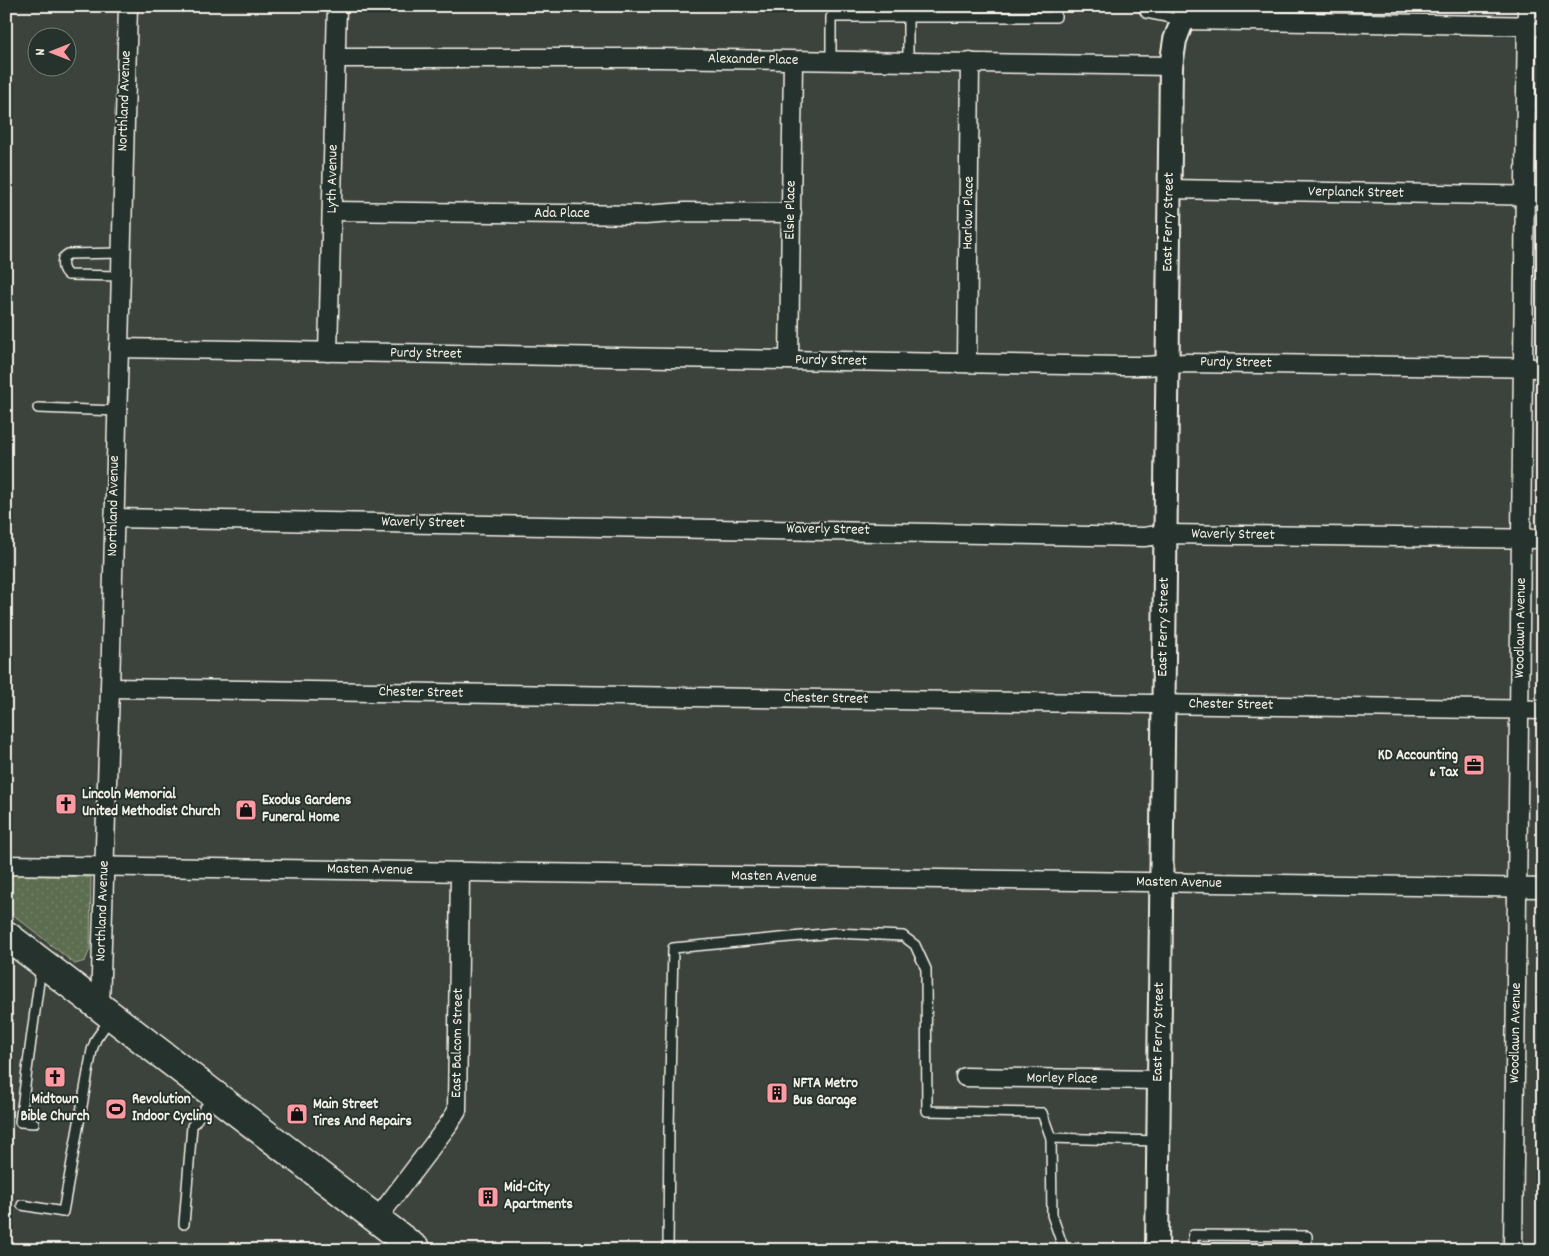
<svg xmlns="http://www.w3.org/2000/svg" width="1549" height="1256" viewBox="0 0 1549 1256" font-family="Dekko,sans-serif">
<style>
.grass{fill:url(#grass-dots);stroke:#a8af9c}
.lines{fill:none;stroke-linecap:round;stroke-linejoin:round}
.service-casing{stroke:#f4f1e8;stroke-width:12}
.minor-casing{stroke:#f4f1e8;stroke-width:21}
.tertiary-casing{stroke:#f4f1e8;stroke-width:26}
.primary-casing{stroke:#f4f1e8;stroke-width:31}
.service{stroke:#26332d;stroke-width:9}
.minor{stroke:#26332d;stroke-width:18}
.tertiary{stroke:#26332d;stroke-width:22}
.primary{stroke:#26332d;stroke-width:28}
.labels{text-anchor:middle;dominant-baseline:central;stroke-width:4;stroke-linejoin:round;paint-order:stroke}
.street-label{font-size:15px;fill:#f4f1e8;stroke:#26332d}
.poi-label{font-size:15px;font-weight:bold;fill:#f4f1e8;stroke:#26332d;text-anchor:start}
</style>
<defs>
<pattern id="grass-dots" width="8" height="8" patternUnits="userSpaceOnUse" patternTransform="scale(1.25)"><rect width="8" height="8" fill="#5d6d4f"/><path d="M2 2h.1M6 6h.1" fill="none" stroke="#758268" stroke-width="1.8" stroke-linecap="round"/></pattern>
</defs>
<rect width="100%" height="100%" fill="#3c433c"/>
<filter id="ink" filterUnits="userSpaceOnUse"><feTurbulence type="fractalNoise" baseFrequency=".02" numOctaves="2"/><feDisplacementMap in="SourceGraphic" scale="10" xChannelSelector="R" yChannelSelector="G"/><feConvolveMatrix kernelMatrix="1 2 1 2 8 2 1 2 1" color-interpolation-filters="sRGB"/></filter>
<g filter="url(#ink)">
<polygon class="grass" points="6,875 91,877 90,949 85,961 75,964 6,909"/>
<g class="lines">
<g class="service-casing">
<g id="service">
<polyline points="1142,6 1146,13 1182,20"/>
<polyline points="831,61 831,17 908,17"/>
<polyline points="908,62 908,17 1056,17 1056,6"/>
<path d="M 121,276 L 68,275 C 62,270 62,265 63,258 L 68,254 L 121,253"/>
<polyline points="38,408 117,411"/>
<polyline points="34,1123 20,1122 41,967"/>
<polyline points="1051,1138 1158,1141"/>
<polyline points="22,1205 63,1212 92,1050 96,1039 110,1019"/>
<polyline points="184,1224 192,1126 213,1097"/>
<polyline points="668,1250 669,1126 673,948 834,933 903,936 915,945 926,969 927,1111 1042,1113 1051,1138 1052,1215 1064,1250"/>
<polyline points="1193,1250 1193,1235 1307,1236 1307,1250"/>
</g>
</g>
<g class="minor-casing">
<g id="minor">
<polyline points="1183,20 1543,26"/>
<polyline points="336,58 659,58 1171,66"/>
<polyline points="1169,189 1543,196"/>
<polyline points="332,211 645,215 685,212 792,213"/>
<polyline points="119,348 1119,366 1146,366 1186,363 1543,368"/>
<polyline points="328,352 337,6"/>
<polyline points="789,360 793,61"/>
<polyline points="967,363 970,62"/>
<polyline points="114,518 1144,537 1165,534 1543,539"/>
<polyline points="110,688 1543,710"/>
<polyline points="6,865 1543,888"/>
<polyline points="100,1006 110,688 128,6"/>
<polyline points="965,1077 1159,1080"/>
<polyline points="377,1219 448,1125 457,1111 460,872"/>
<polyline points="1513,1250 1527,6"/>
</g>
</g>
<g class="tertiary-casing">
<polyline id="tertiary" points="1157,1250 1171,66 1175,40 1188,6"/>
</g>
<g class="primary-casing">
<polyline id="primary" points="6,935 417,1250"/>
</g>
<use href="#service" class="service"/>
<use href="#minor" class="minor"/>
<use href="#tertiary" class="tertiary"/>
<use href="#primary" class="primary"/>
</g>
</g>
<defs>
<g id="office-square" transform="scale(1.125)"><rect x="-9" y="-9" width="18" height="18" rx="4" fill="#ff9aa2" stroke="#26332d"/><path d="M-6-3h4V-5.5h4V-3h4V5H-6ZM-1-4.5V-3h2v-1.5ZM-6 0V1H6V0Z" fill="#111"/></g>
<g id="church-square" transform="scale(1.125)"><rect x="-9" y="-9" width="18" height="18" rx="4" fill="#ff9aa2" stroke="#26332d"/><path d="M-1.2-6h2.4v3.5h3.3v2.4h-3.3V6h-2.4V-.1h-3.3v-2.4h3.3Z" fill="#111"/></g>
<g id="shop-square" transform="scale(1.125)"><rect x="-9" y="-9" width="18" height="18" rx="4" fill="#ff9aa2" stroke="#26332d"/><path d="M-5-2.5h2.3a2.7 3.5 0 0 1 5.4 0H5L5.5 6h-11ZM-1.5-2.5h3a1.5 2.3 0 0 0-3 0Z" fill="#111"/></g>
<g id="building-square" transform="scale(1.125)"><rect x="-9" y="-9" width="18" height="18" rx="4" fill="#ff9aa2" stroke="#26332d"/><path d="M-4-6H4V6H1V3H-1V6H-4ZM-2.5-4.3h1.7v1.8h-1.7ZM.8-4.3h1.7v1.8H.8ZM-2.5-1h1.7V.8h-1.7ZM.8-1h1.7V.8H.8Z" fill="#111"/></g>
<g id="stadium-square" transform="scale(1.125)"><rect x="-9" y="-9" width="18" height="18" rx="4" fill="#ff9aa2" stroke="#26332d"/><path d="M0-5a6.5 5 0 1 0 0 10a6.5 5 0 1 0 0-10ZM-3.5-1.8h7v3.6h-7Z" fill="#111"/></g>
</defs>
<g fill-rule="evenodd">
<use href="#office-square" x="1474" y="765"/>
<use href="#church-square" x="66" y="804"/>
<use href="#shop-square" x="246" y="810"/>
<use href="#church-square" x="55" y="1077"/>
<use href="#building-square" x="777" y="1093"/>
<use href="#stadium-square" x="116" y="1109"/>
<use href="#shop-square" x="297" y="1114"/>
<use href="#building-square" x="488" y="1197"/>
</g>
<g class="labels">
<g class="street-label">
<text transform="translate(753 60) rotate(1)">Alexander Place</text>
<text transform="translate(125 101) rotate(-88)">Northland Avenue</text>
<text transform="translate(333 179) rotate(-89)">Lyth Avenue</text>
<text transform="translate(1356 193) rotate(1)">Verplanck Street</text>
<text transform="translate(791 210) rotate(-89)">Elsie Place</text>
<text transform="translate(969 213) rotate(-89)">Harlow Place</text>
<text x="562" y="214">Ada Place</text>
<text transform="translate(1169 222) rotate(-89)">East Ferry Street</text>
<text transform="translate(426 354) rotate(1)">Purdy Street</text>
<text transform="translate(831 361) rotate(1)">Purdy Street</text>
<text transform="translate(1236 363) rotate(1)">Purdy Street</text>
<text transform="translate(114 506) rotate(-89)">Northland Avenue</text>
<text transform="translate(423 523) rotate(1)">Waverly Street</text>
<text transform="translate(828 530) rotate(1)">Waverly Street</text>
<text transform="translate(1233 535) rotate(1)">Waverly Street</text>
<text transform="translate(1164 627) rotate(-89)">East Ferry Street</text>
<text transform="translate(1521 628) rotate(-89)">Woodlawn Avenue</text>
<text transform="translate(421 693) rotate(1)">Chester Street</text>
<text transform="translate(826 699) rotate(1)">Chester Street</text>
<text transform="translate(1231 705) rotate(1)">Chester Street</text>
<text transform="translate(370 870) rotate(1)">Masten Avenue</text>
<text transform="translate(774 877) rotate(1)">Masten Avenue</text>
<text transform="translate(1179 883) rotate(1)">Masten Avenue</text>
<text transform="translate(103 911) rotate(-88)">Northland Avenue</text>
<text transform="translate(1159 1032) rotate(-89)">East Ferry Street</text>
<text transform="translate(1516 1033) rotate(-89)">Woodlawn Avenue</text>
<text transform="translate(458 1043) rotate(-89)">East Balcom Street</text>
<text transform="translate(1062 1079) rotate(1)">Morley Place</text>
</g>
<g class="poi-label">
<text x="1458" y="756" text-anchor="end">KD Accounting<tspan x="1458" dy="17">&amp; Tax</tspan></text>
<text x="82" y="795">Lincoln Memorial<tspan x="82" dy="17">United Methodist Church</tspan></text>
<text x="262" y="801">Exodus Gardens<tspan x="262" dy="17">Funeral Home</tspan></text>
<text x="793" y="1084">NFTA Metro<tspan x="793" dy="17">Bus Garage</tspan></text>
<text x="55" y="1100" text-anchor="middle">Midtown<tspan x="55" dy="17">Bible Church</tspan></text>
<text x="132" y="1100">Revolution<tspan x="132" dy="17">Indoor Cycling</tspan></text>
<text x="313" y="1105">Main Street<tspan x="313" dy="17">Tires And Repairs</tspan></text>
<text x="504" y="1188">Mid-City<tspan x="504" dy="17">Apartments</tspan></text>
</g>
</g>
<rect width="1549" height="1256" fill="none" stroke="#26332d" stroke-width="25"/>
<rect x="12" y="12" width="1524" height="1231" fill="none" stroke="#f4f1e8" stroke-width="2" filter="url(#ink)"/>
<g transform="translate(52 52) rotate(270)"><circle r="24" fill="#26332d" stroke="#787f78"/>
<path d="M0-4L9 19L0 12L-9 19Z" fill="#ff9aa2"/>
<text y="-8" font-size="14" font-weight="bold" text-anchor="middle" fill="#f4f1e8">N</text>
</g>
</svg>
